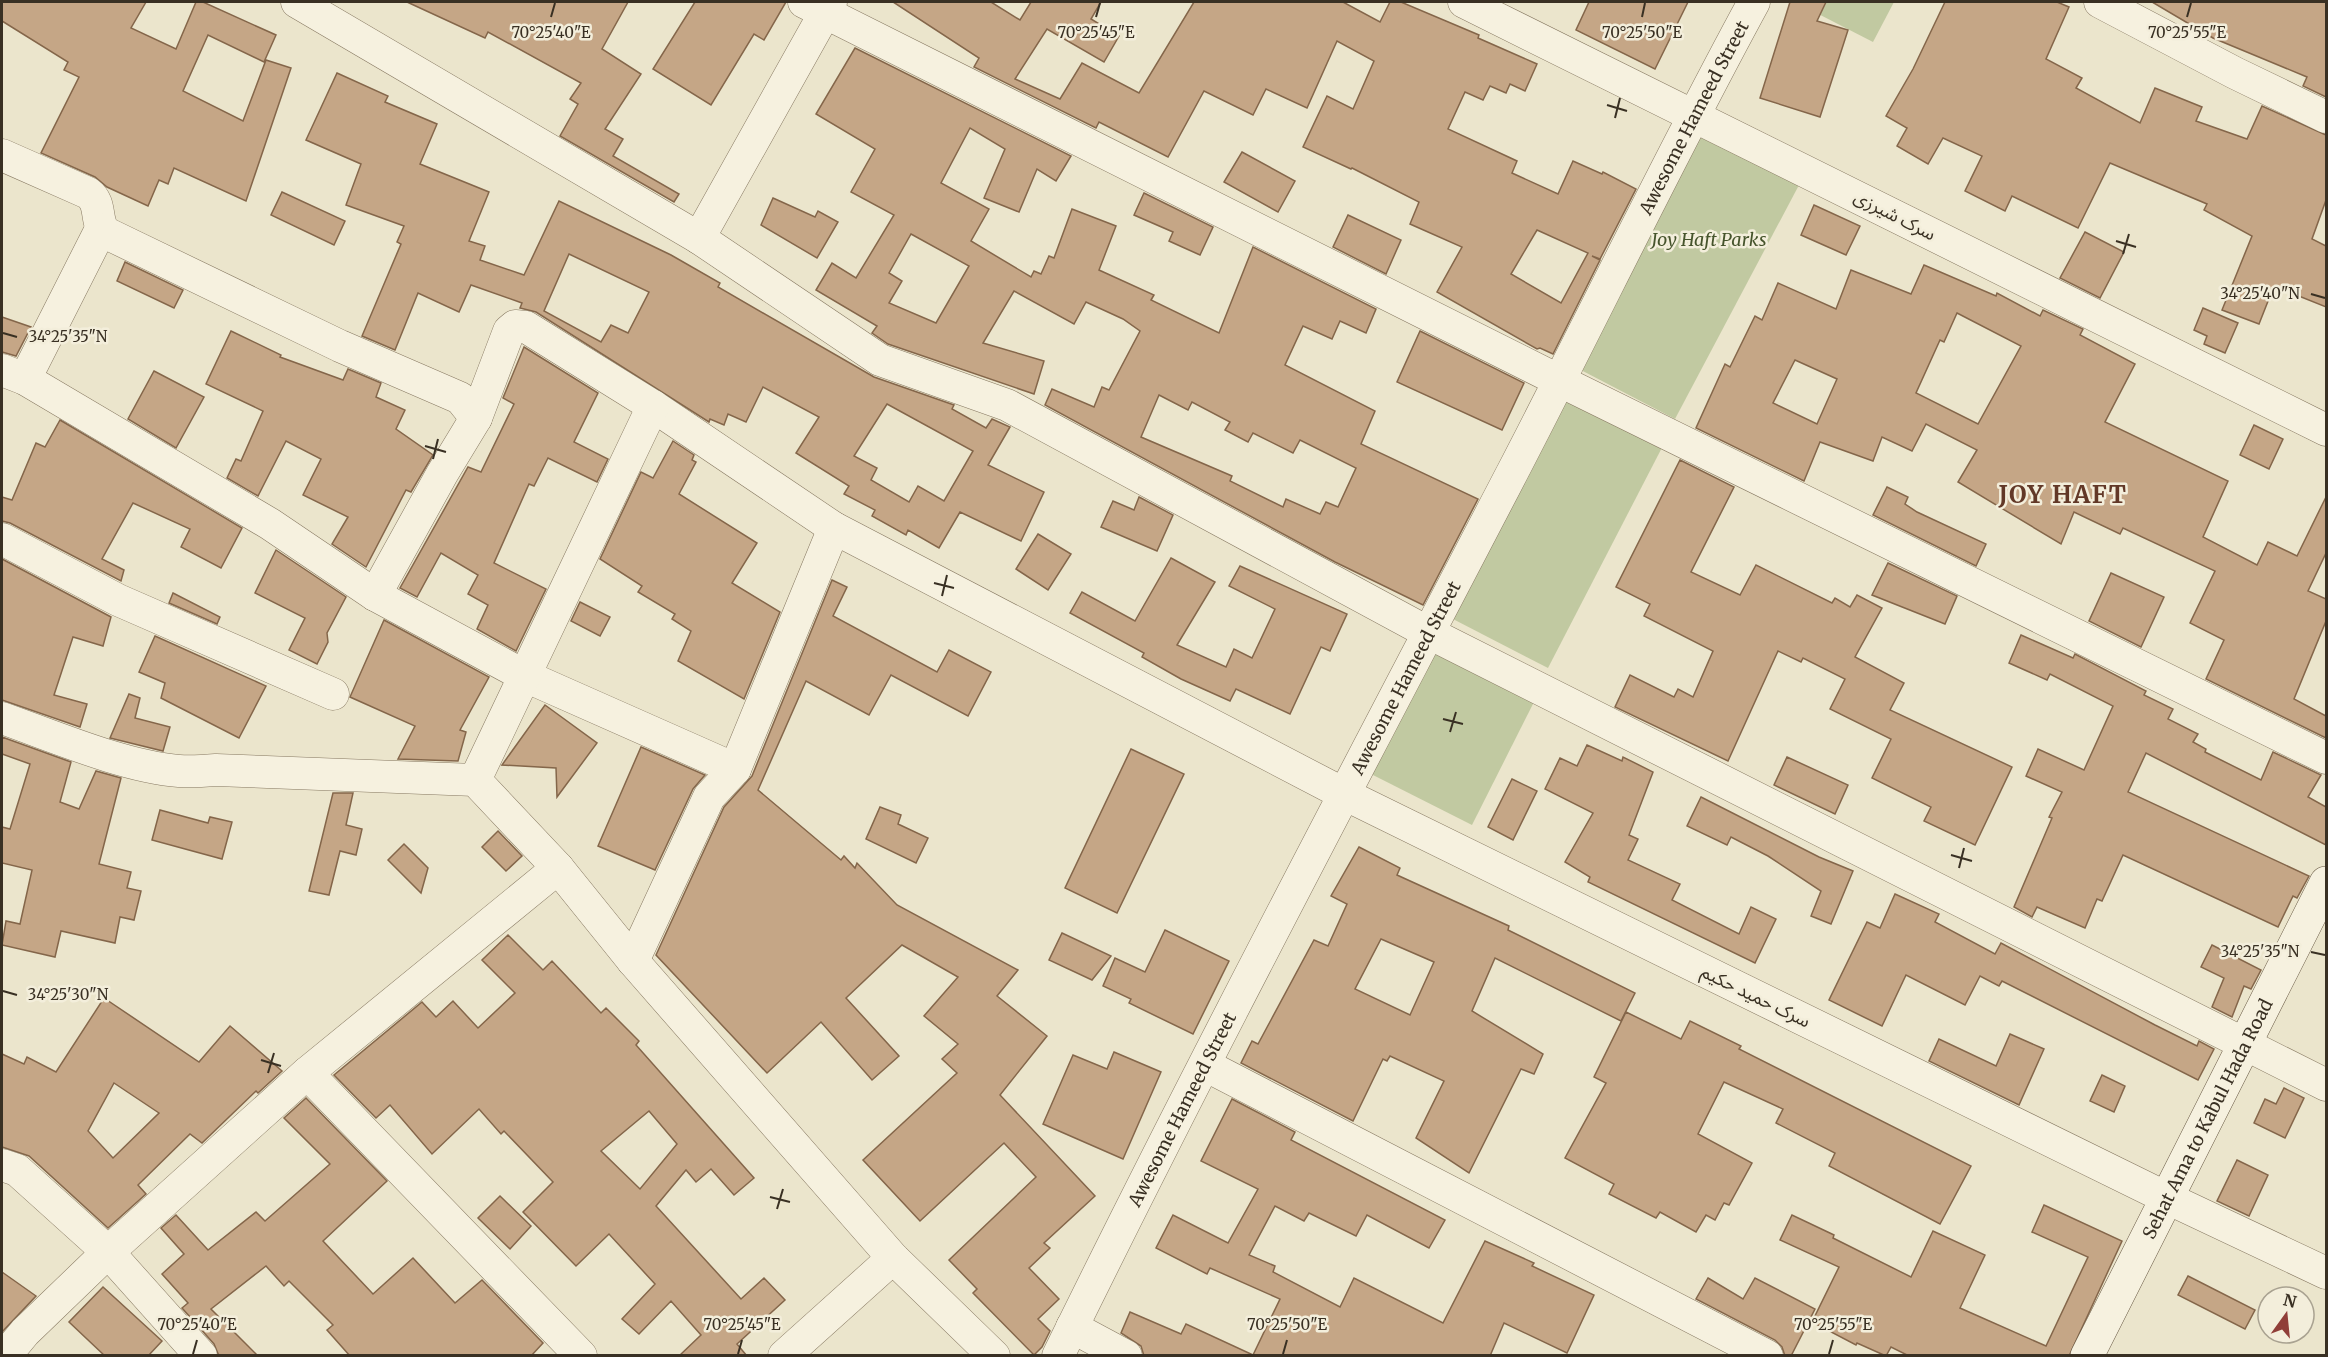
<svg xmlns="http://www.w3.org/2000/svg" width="2328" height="1357" viewBox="0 0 2328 1357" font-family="Merriweather,'Noto Sans Arabic',serif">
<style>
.green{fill:#c1c9a1}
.building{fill:#c5a686;stroke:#84664a;stroke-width:1.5;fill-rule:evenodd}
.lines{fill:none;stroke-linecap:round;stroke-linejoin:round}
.minor-casing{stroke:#877962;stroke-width:33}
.secondary-casing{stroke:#695a45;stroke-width:34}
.minor{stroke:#f6f1df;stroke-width:32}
.secondary{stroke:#f6f1df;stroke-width:33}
.ticks{fill:none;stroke:#393023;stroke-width:2}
.labels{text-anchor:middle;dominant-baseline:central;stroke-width:5;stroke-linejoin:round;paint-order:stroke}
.street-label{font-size:18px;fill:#393023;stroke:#f3eedb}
.park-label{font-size:18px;font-style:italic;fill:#46542c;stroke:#f3eedb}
.district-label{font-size:24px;font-weight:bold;letter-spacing:1.5px;fill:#623827;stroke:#f3eedb}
.ticks-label{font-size:15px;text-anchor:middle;fill:#393023;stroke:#f3eedb;stroke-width:5;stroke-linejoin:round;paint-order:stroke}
</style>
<rect width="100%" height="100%" fill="#ebe5cc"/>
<g class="green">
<polygon points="1795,2 1894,2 1873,42"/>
<polygon points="1702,134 1799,185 1675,419 1579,369"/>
<polygon points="1570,386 1668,436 1548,668 1451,618"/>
<polygon points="1437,643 1538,694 1472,825 1371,774"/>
</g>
<g class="building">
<polygon points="2,2 146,2 131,28 176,49 196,2 203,2 276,35 264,62 208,35 183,91 243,121 266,60 291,68 246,201 174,168 168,184 159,180 148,206 107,187 95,177 41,153 79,77 64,70 68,62 2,21"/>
<polygon points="407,2 628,2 602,49 641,74 605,129 623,139 613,156 679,194 674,202 560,136 578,104 570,99 581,83 488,32 485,38"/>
<polygon points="695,2 786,2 764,40 754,34 711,105 653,69"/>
<path d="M 893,2 L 991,2 L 1020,20 L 1031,2 L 1101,2 L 1091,19 L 1119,36 L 1104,62 L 1047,29 L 1015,79 L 1060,99 L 1082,63 L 1139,93 L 1194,2 L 1343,2 L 1380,22 L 1390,2 L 1401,2 L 1479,35 L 1478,38 L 1537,64 L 1525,91 L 1510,84 L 1506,93 L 1490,86 L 1483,100 L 1465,92 L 1448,129 L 1517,161 L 1512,173 L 1558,194 L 1573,161 L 1602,174 L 1603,172 L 1636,189 L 1600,259 L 1592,256 L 1600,260 L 1553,354 L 1540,348 L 1537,349 L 1437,292 L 1462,247 L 1410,224 L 1419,202 L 1352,168 L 1351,169 L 1303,147 L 1327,96 L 1353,109 L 1374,61 L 1337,41 L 1307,108 L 1266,89 L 1253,115 L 1204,91 L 1168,157 L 1099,122 L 1096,128 L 974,67 L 979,58 ZM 1537,230 L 1588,253 L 1561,303 L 1511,274 Z"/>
<polygon points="1589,2 1688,2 1655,69 1576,30"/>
<polygon points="1790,2 1826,2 1817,21 1848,30 1820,117 1760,98"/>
<polygon points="1945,2 2057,2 2069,7 2046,59 2082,78 2076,88 2140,123 2155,88 2202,107 2196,121 2247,139 2262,106 2326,135 2326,200 2312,239 2326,246 2326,307 2274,286 2259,324 2222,310 2252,236 2204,210 2207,204 2110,163 2078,228 2012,196 2005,211 1965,191 1982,156 1943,138 1928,164 1897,146 1907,128 1886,116 1913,69"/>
<polygon points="2152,2 2326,2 2326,97 2303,86 2307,77 2213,38"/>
<path d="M 855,48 L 1071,156 L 1056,181 L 1037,169 L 1019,212 L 984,198 L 1005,149 L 970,128 L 941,183 L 989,209 L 971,241 L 1031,277 L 1034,271 L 1041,274 L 1049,256 L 1054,258 L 1072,209 L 1116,226 L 1099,270 L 1154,295 L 1151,300 L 1219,333 L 1253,247 L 1376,309 L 1366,333 L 1340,321 L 1332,339 L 1303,326 L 1285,365 L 1375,411 L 1361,444 L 1478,499 L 1423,605 L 1335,562 L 1045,405 L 1052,389 L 1094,407 L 1102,387 L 1109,390 L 1140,331 L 1123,319 L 1086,302 L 1074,324 L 1014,291 L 983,343 L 1044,361 L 1034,394 L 888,344 L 872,333 L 877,326 L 816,290 L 832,263 L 856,278 L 894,215 L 851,192 L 875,149 L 816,114 ZM 911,234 L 969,266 L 936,323 L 889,303 L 902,281 L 889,273 ZM 1159,395 L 1188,410 L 1192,402 L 1230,422 L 1225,430 L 1248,442 L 1253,433 L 1293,453 L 1300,440 L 1356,468 L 1338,507 L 1326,502 L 1320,514 L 1286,499 L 1283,507 L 1230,481 L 1232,476 L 1141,437 Z"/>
<path d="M 337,73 L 388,96 L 385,102 L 437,124 L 420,164 L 489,192 L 469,241 L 485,246 L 480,260 L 524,275 L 559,201 L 671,255 L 720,283 L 718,287 L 874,377 L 954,405 L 952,409 L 986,428 L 992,419 L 1010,427 L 988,465 L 1044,492 L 1021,541 L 960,512 L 939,548 L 908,530 L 906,535 L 872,516 L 875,510 L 844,494 L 849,486 L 796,453 L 819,417 L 763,387 L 746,422 L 728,414 L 724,425 L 710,419 L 709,422 L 536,312 L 520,308 L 522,303 L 471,285 L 459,312 L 418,293 L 395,350 L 362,336 L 401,244 L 397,242 L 404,226 L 346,205 L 361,164 L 306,140 ZM 569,254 L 649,292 L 628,333 L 611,325 L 601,342 L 544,311 ZM 887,404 L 973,451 L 944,501 L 918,486 L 909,502 L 871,480 L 877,468 L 854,456 Z"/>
<polygon points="1242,152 1295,181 1278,212 1224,182"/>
<polygon points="282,192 345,221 334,245 271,215"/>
<polygon points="1144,193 1213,227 1200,255 1169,241 1173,232 1134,215"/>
<polygon points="773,198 815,217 818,211 838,222 817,258 761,225"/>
<polygon points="1814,205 1860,226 1846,255 1801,235"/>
<polygon points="1348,215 1401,240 1386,274 1333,247"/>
<polygon points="2085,232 2124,252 2100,298 2060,278"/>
<polygon points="125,262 183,290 174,308 117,281"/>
<path d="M 1924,265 L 1996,296 L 1997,293 L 2040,316 L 2043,310 L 2083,329 L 2080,335 L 2135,364 L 2105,422 L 2228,481 L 2203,537 L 2257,565 L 2268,542 L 2297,556 L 2326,497 L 2326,553 L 2308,591 L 2326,599 L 2326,621 L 2294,699 L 2326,716 L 2326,738 L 2206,679 L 2224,640 L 2190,623 L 2215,571 L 2123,528 L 2120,534 L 2074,512 L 2061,544 L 1958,482 L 1977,450 L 1926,424 L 1912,451 L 1882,437 L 1873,461 L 1820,442 L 1804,481 L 1696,428 L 1725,364 L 1730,367 L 1755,316 L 1762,320 L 1778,283 L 1836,309 L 1851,270 L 1911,294 ZM 1957,313 L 2021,346 L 1978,424 L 1916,393 L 1940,340 L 1944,342 ZM 1795,360 L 1837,379 L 1817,424 L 1773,403 Z"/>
<polygon points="2203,308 2238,323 2225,353 2204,344 2207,336 2194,330"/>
<polygon points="2,317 31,327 16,356 2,352"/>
<polygon points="231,331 281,355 280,357 343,380 348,369 381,383 376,397 405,410 396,429 433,455 411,492 406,490 366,567 332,544 348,517 303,495 321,459 286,441 258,496 227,478 236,459 241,461 263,411 206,384"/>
<polygon points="1420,331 1524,383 1502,430 1397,382"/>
<polygon points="524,347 598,393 574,442 608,459 597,482 548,458 534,486 529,484 494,563 546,589 516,651 477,629 488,605 468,594 478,575 441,553 417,597 400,588 468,467 481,472 514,404 503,398"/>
<polygon points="154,371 204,397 176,448 128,419"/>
<polygon points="60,420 242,528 221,568 181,547 190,529 133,503 102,559 124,570 121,581 10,523 2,521 2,497 12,500 36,443 45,447"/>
<polygon points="2254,425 2283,439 2269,469 2240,455"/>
<polygon points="673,441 694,455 692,460 696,462 679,494 757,543 732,583 780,612 744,699 678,661 691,631 672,619 675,614 638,592 642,586 600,559 641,472 653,478"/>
<polygon points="1680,460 1734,487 1691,572 1740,595 1756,565 1832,603 1835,598 1850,607 1857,595 1882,608 1855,657 1904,683 1890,710 2012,767 1975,845 1924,821 1931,807 1872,778 1891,739 1830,709 1845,679 1803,658 1801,662 1778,651 1728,761 1615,707 1630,675 1674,697 1678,689 1693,697 1713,651 1644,616 1650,604 1616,587"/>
<polygon points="1887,487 1908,497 1905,504 1917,512 1986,544 1976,566 1873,515"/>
<polygon points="1139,497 1173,515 1157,551 1101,527 1113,501 1134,510"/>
<polygon points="1038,534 1071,554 1048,590 1016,569"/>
<polygon points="276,550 346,597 327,633 328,642 317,664 289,650 305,618 255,593"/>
<polygon points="1171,558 1215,582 1177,645 1226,667 1234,649 1252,658 1275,609 1229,586 1240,566 1347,614 1330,651 1321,647 1290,714 1236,689 1230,701 1181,679 1142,657 1144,653 1070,613 1082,592 1135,621"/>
<polygon points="2,559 111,617 103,646 73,637 54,695 87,704 80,727 2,700"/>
<polygon points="1888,563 1957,596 1945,624 1872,595"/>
<polygon points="2111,573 2164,597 2141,647 2089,621"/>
<polygon points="832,580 847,587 833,616 937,672 949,650 991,672 968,716 891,675 869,715 806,681 758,790 841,860 844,856 855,868 857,863 897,905 1018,970 997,996 1047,1036 1000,1095 1095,1196 1044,1243 1050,1248 1029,1268 1059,1299 1038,1319 1050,1331 1042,1347 1034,1355 973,1293 977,1289 949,1260 1036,1177 1004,1143 920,1221 863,1160 957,1073 942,1059 958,1044 924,1016 958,977 902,945 846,998 899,1056 872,1080 821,1022 767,1073 656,955 724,807 752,776"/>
<polygon points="173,593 220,617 217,624 169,603"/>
<polygon points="580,602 610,617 600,636 571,621"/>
<polygon points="384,620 489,677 460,730 466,732 458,761 398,759 415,726 350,697"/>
<polygon points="2021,635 2073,658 2075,654 2146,691 2144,695 2173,709 2168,719 2198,734 2193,742 2206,749 2205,752 2261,780 2273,752 2321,775 2308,797 2326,807 2326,845 2146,753 2128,792 2309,876 2297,898 2293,896 2278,927 2123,855 2102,901 2097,899 2085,928 2037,907 2032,917 2014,907 2052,818 2049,817 2062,792 2026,776 2038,749 2084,770 2113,706 2050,674 2047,680 2009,663"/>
<polygon points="155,636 266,686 239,738 161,698 165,683 139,672"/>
<polygon points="129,694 140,698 135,718 170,727 163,751 110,738"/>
<polygon points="545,705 597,743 557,797 556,768 502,765"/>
<polygon points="2,737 71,762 60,802 79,809 96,771 121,778 99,864 131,872 127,888 141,891 134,920 120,917 115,943 61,931 55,957 2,945 6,921 20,924 32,870 2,863 2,827 10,829 30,764 2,754"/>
<polygon points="1587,745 1622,761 1623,757 1653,772 1629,835 1638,839 1628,860 1680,884 1672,900 1739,934 1751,907 1776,919 1755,963 1588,882 1590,877 1565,862 1593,813 1545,789 1560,758 1577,766"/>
<polygon points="641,747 705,775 693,789 655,870 598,846"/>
<polygon points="1131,749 1184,774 1117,913 1065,888"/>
<polygon points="1787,757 1848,785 1835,814 1774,785"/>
<polygon points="1512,779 1537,791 1513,840 1488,827"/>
<polygon points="333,793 353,793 346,825 362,829 356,855 340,851 329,895 309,891"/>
<polygon points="1701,797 1819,857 1853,871 1831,924 1811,916 1821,891 1768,856 1731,837 1727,845 1687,826"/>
<polygon points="880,807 901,815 898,824 928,838 916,863 866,839"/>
<polygon points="160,810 208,823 210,817 232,822 222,859 152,840"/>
<polygon points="498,831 522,856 506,871 482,847"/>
<polygon points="404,844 428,868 421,893 388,860"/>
<path d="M 1359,847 L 1400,868 L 1397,875 L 1509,926 L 1508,930 L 1635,993 L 1621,1021 L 1495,958 L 1472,1011 L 1543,1054 L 1534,1074 L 1521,1069 L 1469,1173 L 1416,1138 L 1444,1081 L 1390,1056 L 1387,1061 L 1383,1059 L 1353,1121 L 1241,1063 L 1252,1041 L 1258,1044 L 1314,940 L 1328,946 L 1347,904 L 1331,896 ZM 1381,939 L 1434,962 L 1410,1015 L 1355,989 Z"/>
<polygon points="1895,894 1939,914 1935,922 1995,954 2001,943 2155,1025 2197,1046 2199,1041 2214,1049 2198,1080 2002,981 1999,986 1980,976 1965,1005 1906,975 1882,1026 1829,1000 1867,922 1880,928"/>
<polygon points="1165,930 1229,961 1193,1034 1129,1003 1131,999 1103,986 1115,958 1145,972"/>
<polygon points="1062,933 1111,956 1092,980 1049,960"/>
<path d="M 508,935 L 543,970 L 552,961 L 601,1013 L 606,1008 L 639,1041 L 636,1045 L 754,1178 L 734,1195 L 711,1169 L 696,1182 L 686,1170 L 656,1206 L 741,1299 L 764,1278 L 785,1300 L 737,1344 L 747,1356 L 679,1356 L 701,1335 L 671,1301 L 639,1334 L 622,1319 L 655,1284 L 609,1234 L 576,1266 L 523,1212 L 553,1182 L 504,1131 L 501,1134 L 479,1109 L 432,1154 L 390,1105 L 376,1118 L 334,1075 L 422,1002 L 436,1017 L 453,1001 L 478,1028 L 515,993 L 482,960 ZM 649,1111 L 677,1144 L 640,1189 L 601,1151 Z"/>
<polygon points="2212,945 2261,970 2251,989 2244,986 2232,1017 2212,1007 2224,978 2201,967"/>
<path d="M 104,998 L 199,1062 L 230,1026 L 282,1071 L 258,1093 L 256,1091 L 202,1143 L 190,1134 L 138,1185 L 146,1194 L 108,1228 L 29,1156 L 2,1147 L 2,1054 L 24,1064 L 27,1057 L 56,1072 ZM 114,1083 L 159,1113 L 113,1158 L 88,1131 Z"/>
<polygon points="1626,1012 1681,1039 1690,1021 1741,1046 1739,1049 1971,1166 1940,1224 1829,1166 1835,1153 1776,1123 1783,1109 1724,1082 1698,1134 1752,1163 1729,1205 1724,1203 1715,1220 1706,1215 1696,1232 1660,1212 1656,1218 1609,1194 1614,1184 1565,1158 1606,1083 1594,1077"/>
<polygon points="2010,1034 2044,1049 2019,1105 1929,1061 1939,1039 1996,1066"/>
<polygon points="1114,1052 1161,1072 1123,1159 1043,1124 1073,1055 1107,1069"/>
<polygon points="2102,1075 2125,1086 2114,1112 2090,1101"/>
<polygon points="2284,1088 2304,1098 2285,1138 2254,1123 2265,1099 2276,1104"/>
<polygon points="306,1098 387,1181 323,1241 373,1294 413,1258 455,1303 482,1280 543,1343 531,1356 350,1356 327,1330 333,1325 289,1281 284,1286 266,1266 211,1309 258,1356 219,1356 214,1344 182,1308 188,1303 162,1274 184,1254 161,1228 176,1215 208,1250 256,1212 265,1221 330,1164 284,1118"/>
<polygon points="1232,1099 1295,1132 1291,1140 1445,1220 1429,1248 1367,1215 1356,1236 1309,1213 1304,1221 1275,1206 1249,1255 1275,1266 1273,1272 1340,1307 1354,1278 1443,1323 1485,1241 1534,1263 1532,1266 1594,1295 1567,1353 1504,1323 1490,1356 1144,1356 1141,1346 1121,1333 1130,1312 1181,1334 1186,1324 1253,1355 1280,1299 1210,1268 1207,1274 1156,1248 1173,1215 1228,1243 1258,1189 1201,1161"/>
<polygon points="2237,1160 2268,1175 2249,1216 2217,1201"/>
<polygon points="500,1196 531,1226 510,1249 478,1218"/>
<polygon points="2044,1205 2122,1241 2069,1356 1909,1356 1891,1347 1886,1356 1857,1343 1856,1345 1812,1322 1839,1267 1780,1240 1792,1215 1834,1235 1833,1238 1911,1277 1933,1231 1985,1255 1960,1308 2046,1346 2088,1257 2032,1232"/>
<polygon points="2,1272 36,1296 2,1332"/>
<polygon points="2188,1276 2255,1310 2245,1329 2178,1295"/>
<polygon points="1708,1278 1743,1299 1755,1278 1815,1309 1791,1356 1785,1356 1782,1347 1775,1340 1696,1299"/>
<polygon points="103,1287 162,1341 148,1356 105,1356 69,1322"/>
</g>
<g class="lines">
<g class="minor-casing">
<g id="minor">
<polyline points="297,2 699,238 880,360 1007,405 1429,633 2326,1085"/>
<polyline points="804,2 1560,381 2326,758"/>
<polyline points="1464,2 2326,430"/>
<polyline points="2100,2 2235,73 2326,117"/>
<path d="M 2,155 L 88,193 C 103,204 94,222 106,233 L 340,346 L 460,398 L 476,418 L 509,331 L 515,326 L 526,327 L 653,406 L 834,528 L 1346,795 L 2167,1198 L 2326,1273"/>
<polyline points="699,238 831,2"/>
<polyline points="2,370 25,379 270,524 375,595 525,676 735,769"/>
<polyline points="25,379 101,229"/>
<polyline points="2,539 118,600 333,694"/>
<polyline points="375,595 442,474 476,418"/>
<path d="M 2,718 C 53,736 125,767 179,771 C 191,772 204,771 216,770 L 475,780 L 558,868"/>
<polyline points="475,780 653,406"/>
<polyline points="633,961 709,797 735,769 834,528"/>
<polyline points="1205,1065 1767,1356"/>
<polyline points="307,1073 581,1356"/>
<polyline points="2,1165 17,1170 108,1252 201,1356"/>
<polyline points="1072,1327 1126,1356"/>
<polyline points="5,1356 25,1332 108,1252 307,1073 558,868 633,961 893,1258 994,1356"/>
<polyline points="784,1356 893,1258"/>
<path id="s1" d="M 1058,1356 C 1204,1058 1360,765 1513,471 C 1594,315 1670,156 1754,2"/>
</g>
</g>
<g class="secondary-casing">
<g id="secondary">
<path id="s2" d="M 2087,1356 L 2326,883"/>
</g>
</g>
<use href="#minor" class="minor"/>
<use href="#secondary" class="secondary"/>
</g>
<path class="ticks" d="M 551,17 L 555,3M 1096,17 L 1100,3M 1642,17 L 1645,3M 2187,17 L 2191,3M 1607,105 L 1627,111M 1615,118 L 1620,98M 2116,241 L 2136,247M 2123,254 L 2129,234M 2311,294 L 2325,298M 3,333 L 17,337M 425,446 L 446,452M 433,459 L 438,439M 934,583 L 954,588M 942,596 L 947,575M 1443,719 L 1463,724M 1450,732 L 1456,712M 1951,855 L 1972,861M 1959,868 L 1964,848M 2311,952 L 2325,955M 3,991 L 17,995M 261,1060 L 281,1066M 268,1073 L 274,1053M 770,1197 L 790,1202M 777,1209 L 783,1189M 193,1354 L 197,1340M 738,1354 L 742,1340M 1283,1354 L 1287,1340M 1829,1354 L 1833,1340"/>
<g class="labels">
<g class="street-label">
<text stroke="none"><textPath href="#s1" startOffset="1392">Awesome Hameed Street</textPath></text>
<text transform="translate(1895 215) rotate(27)">سرک شیرزی</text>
<text stroke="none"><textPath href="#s1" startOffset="762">Awesome Hameed Street</textPath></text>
<text transform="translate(1756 996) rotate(26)">سرک حمید حکیم</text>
<text stroke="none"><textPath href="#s1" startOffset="276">Awesome Hameed Street</textPath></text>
<text stroke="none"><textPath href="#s2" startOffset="266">Sehat Ama to Kabul Hada Road</textPath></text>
</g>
<g class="park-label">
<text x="1709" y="239">Joy Haft Parks</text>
</g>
<g class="district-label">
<text x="2063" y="494">JOY HAFT</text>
</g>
</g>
<g class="ticks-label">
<text x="551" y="38">70°25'40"E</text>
<text x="1096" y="38">70°25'45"E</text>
<text x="1642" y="38">70°25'50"E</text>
<text x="2187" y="38">70°25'55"E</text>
<text x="2260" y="299">34°25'40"N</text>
<text x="68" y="342">34°25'35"N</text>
<text x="2260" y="957">34°25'35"N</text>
<text x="68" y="1000">34°25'30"N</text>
<text x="197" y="1330">70°25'40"E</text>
<text x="742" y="1330">70°25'45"E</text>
<text x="1287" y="1330">70°25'50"E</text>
<text x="1833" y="1330">70°25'55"E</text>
</g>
<rect width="2328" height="1357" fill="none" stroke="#393023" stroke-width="6"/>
<g transform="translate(2286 1315) rotate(15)"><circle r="28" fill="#f3eedb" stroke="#a9a291" stroke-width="1.5"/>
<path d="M0-4.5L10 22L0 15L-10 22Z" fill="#903e38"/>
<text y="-9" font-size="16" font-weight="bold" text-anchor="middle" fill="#393023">N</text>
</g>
</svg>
